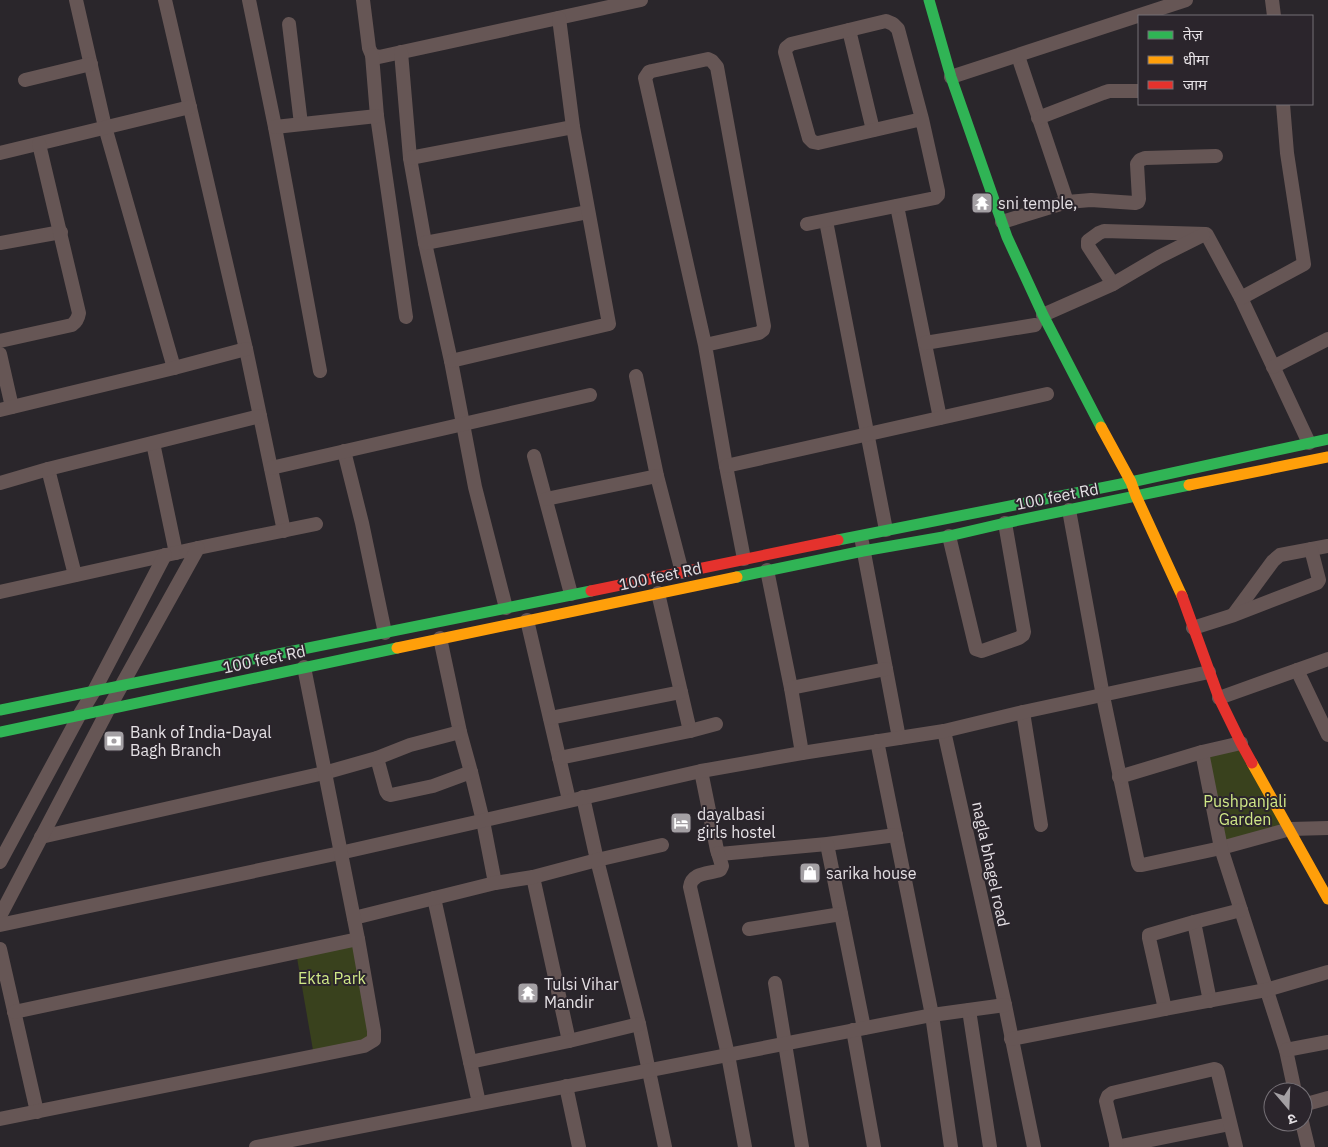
<svg xmlns="http://www.w3.org/2000/svg" width="1328" height="1147" viewBox="0 0 1328 1147" font-family="'IBM Plex Sans','Noto Sans Devanagari',sans-serif">
<style>
.green{fill:#39411d}
.lines{fill:none;stroke-linecap:round;stroke-linejoin:round}
.street{stroke:#665655;stroke-width:14}
.fast{stroke:#30b455;stroke-width:11}
.slow{stroke:#ff9f0a;stroke-width:11}
.jam{stroke:#e5322d;stroke-width:11}
.labels{text-anchor:middle;dominant-baseline:central;stroke-width:4;stroke-linejoin:round;paint-order:stroke}
.poi-label{font-size:16px;fill:#e5e1e5;stroke:#2b252c;text-anchor:start}
.street-label{font-size:16px;fill:#e5e1e5;stroke:#2b252c}
.park-label{font-size:16px;fill:#d0e887;stroke:#2b252c}
</style>
<rect width="100%" height="100%" fill="#2a262b"/>
<g class="green">
<polygon points="1241,743 1290,829 1221,848 1202,752"/>
<polygon points="358,939 374,1040 314,1056 296,952"/>
</g>
<g class="lines">
<g class="street">
<polyline points="76,0 105,127 174,368"/>
<polyline points="165,0 246,349 284,531"/>
<polyline points="249,0 275,127 320,371"/>
<polyline points="363,0 369,48 372,55 379,57 641,0"/>
<polyline points="1272,0 1274,16"/>
<polyline points="289,24 301,124"/>
<polyline points="849,30 873,130"/>
<polyline points="401,52 410,158 425,243 451,361 475,487 506,608"/>
<polyline points="372,55 377,116 406,317"/>
<polyline points="1018,56 1067,202"/>
<polyline points="951,77 1186,0"/>
<polyline points="25,80 91,64"/>
<polyline points="1038,118 1103,93 1109,91 1139,91"/>
<polyline points="275,127 377,116"/>
<polyline points="0,153 190,107"/>
<polyline points="410,158 573,127"/>
<polyline points="897,206 940,418"/>
<polyline points="826,221 886,530"/>
<polyline points="1002,222 1067,202 1091,200 1135,203 1138,202 1139,199 1137,164 1140,160 1145,158 1216,156"/>
<polyline points="807,224 935,198 938,195 938,191 922,119 898,29 893,24 886,21 791,44 786,48 785,52 809,138 813,142 818,143 922,119"/>
<polyline points="0,243 61,232"/>
<polyline points="425,243 588,212"/>
<polyline points="1113,284 1088,246 1088,241 1099,233 1104,231 1206,234 1207,235 1241,298 1309,443"/>
<polyline points="1241,298 1304,264 1287,153 1283,104"/>
<polyline points="1043,315 1113,284 1159,257 1203,235"/>
<path d="M 0,341 L 72,325 C 76,322 78,319 79,313 L 39,144"/>
<polyline points="925,343 1035,325"/>
<polyline points="705,345 759,333 763,330 764,326 717,67 712,61 708,59 652,71 649,72 645,78 705,345 726,466 744,559"/>
<polyline points="0,354 12,407"/>
<polyline points="451,361 609,324 573,127 559,18"/>
<polyline points="1273,367 1328,339"/>
<polyline points="636,376 657,476 682,572"/>
<polyline points="0,410 174,368 246,349"/>
<polyline points="153,443 176,553"/>
<polyline points="344,451 362,523 385,633"/>
<polyline points="534,456 571,594"/>
<polyline points="726,466 1047,394"/>
<polyline points="271,468 590,395"/>
<polyline points="48,469 75,575"/>
<polyline points="0,483 48,469 260,416"/>
<polyline points="546,499 657,476"/>
<polyline points="1069,510 1103,696 1138,863 1139,865 1142,865 1221,848 1290,829 1328,828"/>
<polyline points="949,536 976,649 982,651 1019,638 1023,635 1024,632 1005,523"/>
<polyline points="862,542 899,738"/>
<polyline points="767,570 791,688"/>
<polyline points="0,592 198,548 316,524"/>
<polyline points="658,593 690,731"/>
<polyline points="1234,614 1273,561 1280,555 1328,546"/>
<polyline points="527,620 569,800"/>
<polyline points="1193,628 1234,615 1317,583 1319,580 1311,549"/>
<polyline points="440,638 460,732 471,772 483,821 495,883"/>
<polyline points="1297,670 1328,735"/>
<polyline points="1219,698 1328,659"/>
<polyline points="1023,712 1041,825"/>
<polyline points="550,718 681,692"/>
<polyline points="944,731 1005,1005 1034,1147"/>
<polyline points="877,741 932,1015 951,1147"/>
<polyline points="1202,752 1221,848 1286,1050 1295,1092"/>
<polyline points="802,753 791,688 886,669"/>
<polyline points="377,758 386,791 388,794 391,795 433,786 471,772"/>
<polyline points="559,758 690,731 716,724"/>
<polyline points="701,771 717,850 718,853 720,854 827,844 896,835"/>
<polyline points="1119,777 1202,752 1241,743"/>
<polyline points="583,797 597,860 639,1024 665,1147"/>
<polyline points="41,837 324,773 377,758 410,745 460,732"/>
<polyline points="827,844 864,1028"/>
<path d="M 718,853 L 722,866 L 720,870 C 709,874 692,872 690,887 L 728,1055 L 745,1147"/>
<polyline points="0,862 80,714 94,691 165,555"/>
<polyline points="533,877 569,1041"/>
<polyline points="434,898 479,1103"/>
<polyline points="0,916 109,708 198,548"/>
<polyline points="354,918 495,883 533,877 597,860 662,845"/>
<polyline points="0,925 340,853 701,771 802,753 944,731 1023,712 1209,672"/>
<polyline points="749,929 841,914"/>
<polyline points="0,949 37,1112"/>
<polyline points="775,983 802,1147"/>
<polyline points="1210,1001 1194,922 1241,910"/>
<polyline points="1165,1009 1149,938 1149,935 1194,922"/>
<polyline points="969,1010 990,1147"/>
<polyline points="14,1012 358,939"/>
<polyline points="853,1030 874,1147"/>
<polyline points="1011,1039 1165,1009 1266,990 1328,972"/>
<polyline points="1286,1050 1328,1042"/>
<polyline points="470,1062 569,1041 639,1024"/>
<polyline points="566,1086 579,1147"/>
<polyline points="1303,1105 1328,1098"/>
<polyline points="0,1119 364,1046 374,1040 374,1031 358,939 304,667"/>
<polyline points="1302,1122 1308,1147"/>
<polyline points="256,1147 932,1015 1005,1005"/>
<polyline points="1116,1147 1230,1124"/>
<polyline points="1117,1147 1106,1101 1108,1096 1112,1093 1214,1069 1217,1070 1218,1073 1236,1147"/>
</g>
<g class="fast">
<polyline points="929,0 951,77 1007,237 1043,315 1101,427"/>
<polyline points="838,540 1131,482 1328,439"/>
<polyline points="737,577 863,551 949,536 1005,523 1189,485"/>
<polyline points="0,710 591,591"/>
<polyline points="0,732 397,648"/>
</g>
<g class="slow">
<polyline points="1101,427 1131,482 1136,496 1182,596"/>
<polyline points="1189,485 1328,457"/>
<polyline points="397,648 737,577"/>
<polyline points="1252,763 1328,899"/>
</g>
<g class="jam">
<polyline points="591,591 838,540"/>
<polyline points="1182,596 1219,698 1241,743 1252,763"/>
</g>
</g>
<defs>
<g id="temple-square" transform="scale(1.125)"><rect x="-9" y="-9" width="18" height="18" rx="4" fill="#a4a0a4" stroke="#2b252c"/><path d="M0-6L5-2H3V0L6.5 2.5H4V6H1.5V3h-3V6H-4V2.5H-6.5L-3 0V-2H-5Z" fill="#fff"/></g>
<g id="bank-square" transform="scale(1.125)"><rect x="-9" y="-9" width="18" height="18" rx="4" fill="#a4a0a4" stroke="#2b252c"/><path d="M-6-4H6V4H-6ZM0-2.3a2.3 2.3 0 1 0 0 4.6a2.3 2.3 0 1 0 0-4.6Z" fill="#fff"/></g>
<g id="hotel-square" transform="scale(1.125)"><rect x="-9" y="-9" width="18" height="18" rx="4" fill="#a4a0a4" stroke="#2b252c"/><path d="M-6-4.5h1.5V1H6V5H4.5V3h-9V5H-6ZM-4 0a1.8 1.8 0 1 1 3.6 0ZM.5 0V-2.5h3Q6-2.5 6 0Z" fill="#fff"/></g>
<g id="shop-square" transform="scale(1.125)"><rect x="-9" y="-9" width="18" height="18" rx="4" fill="#a4a0a4" stroke="#2b252c"/><path d="M-5-2.5h2.3a2.7 3.5 0 0 1 5.4 0H5L5.5 6h-11ZM-1.5-2.5h3a1.5 2.3 0 0 0-3 0Z" fill="#fff"/></g>
</defs>
<g fill-rule="evenodd">
<use href="#temple-square" x="982" y="203"/>
<use href="#bank-square" x="114" y="741"/>
<use href="#hotel-square" x="681" y="823"/>
<use href="#shop-square" x="810" y="873"/>
<use href="#temple-square" x="528" y="993"/>
</g>
<g class="labels">
<g class="poi-label">
<text x="998" y="203">sni temple,</text>
<text x="130" y="732">Bank of India-Dayal<tspan x="130" dy="18">Bagh Branch</tspan></text>
<text x="697" y="814">dayalbasi<tspan x="697" dy="18">girls hostel</tspan></text>
<text x="826" y="873">sarika house</text>
<text x="544" y="984">Tulsi Vihar<tspan x="544" dy="18">Mandir</tspan></text>
</g>
<g class="street-label">
<text transform="translate(1057 496) rotate(-11)">100 feet Rd</text>
<text transform="translate(660 576) rotate(-12)">100 feet Rd</text>
<text transform="translate(264 659) rotate(-12)">100 feet Rd</text>
<text transform="translate(991 864) rotate(78)">nagla bhagel road</text>
</g>
<g class="park-label">
<text x="1245" y="801">Pushpanjali<tspan x="1245" dy="18">Garden</tspan></text>
<text x="332" y="978">Ekta Park</text>
</g>
</g>
<rect x="1138" y="15" width="175" height="90" fill="#2b252c" stroke="#757076"/>
<rect x="1148" y="31" width="25" height="8" fill="#30b455" stroke="#757076"/>
<text x="1183" y="40" font-size="15" fill="#e5e1e5">तेज़</text>
<rect x="1148" y="56" width="25" height="8" fill="#ff9f0a" stroke="#757076"/>
<text x="1183" y="65" font-size="15" fill="#e5e1e5">धीमा</text>
<rect x="1148" y="81" width="25" height="8" fill="#e5322d" stroke="#757076"/>
<text x="1183" y="90" font-size="15" fill="#e5e1e5">जाम</text>
<g transform="translate(1288 1107) rotate(161)"><circle r="24" fill="#2b252c" stroke="#757076"/>
<path d="M0-4L9 19L0 12L-9 19Z" fill="#a4a0a4"/>
<text y="-8" font-size="14" font-weight="bold" text-anchor="middle" fill="#e5e1e5">उ</text>
</g>
</svg>
